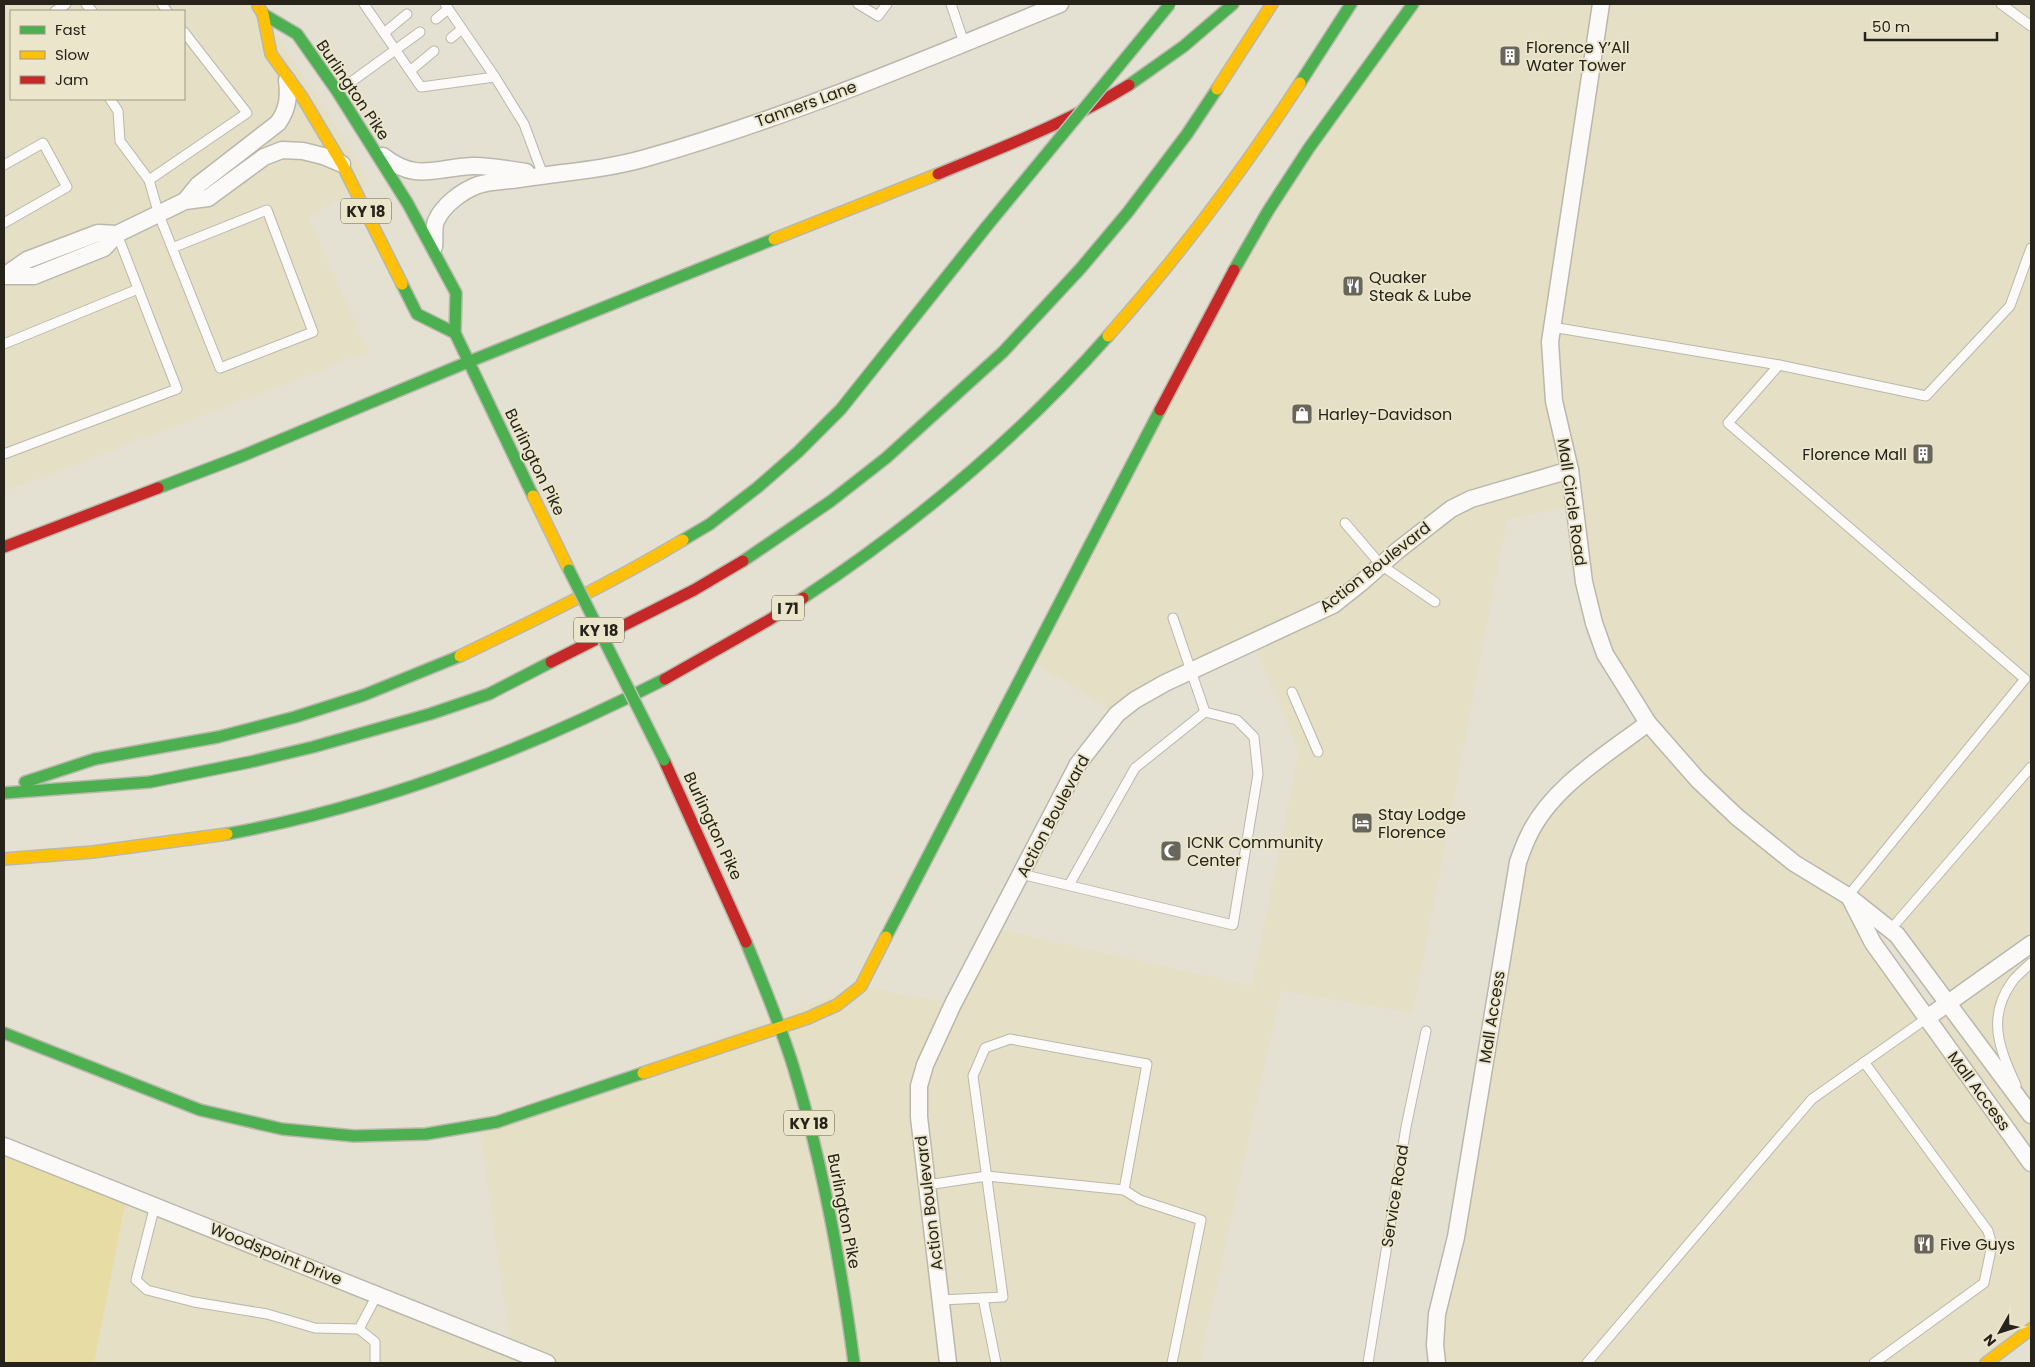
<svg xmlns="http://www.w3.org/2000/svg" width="2035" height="1367" viewBox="0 0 2035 1367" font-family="Poppins,sans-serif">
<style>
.built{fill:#e4dfc5;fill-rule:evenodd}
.green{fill:#e6dca4}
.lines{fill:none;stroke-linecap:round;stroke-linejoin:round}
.lane-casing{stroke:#bab8ac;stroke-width:11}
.street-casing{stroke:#bab8ac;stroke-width:19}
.fast-casing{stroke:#bab8ac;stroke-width:14}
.slow-casing{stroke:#bab8ac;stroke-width:14}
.jam-casing{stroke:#bab8ac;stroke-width:14}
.lane{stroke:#fbfaf8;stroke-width:9}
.street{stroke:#fbfaf8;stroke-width:16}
.fast{stroke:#4caf50;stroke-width:11}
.slow{stroke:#ffc107;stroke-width:11}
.jam{stroke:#c62828;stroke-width:11}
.fast-bridge-casing{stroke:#bebcb5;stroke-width:14;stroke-linecap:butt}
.fast-bridge{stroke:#4caf50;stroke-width:11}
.labels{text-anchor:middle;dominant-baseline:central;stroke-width:4;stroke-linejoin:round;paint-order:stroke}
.shield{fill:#ebe6cb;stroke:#615e4f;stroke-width:1}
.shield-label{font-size:15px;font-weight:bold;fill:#26241a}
.poi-label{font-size:16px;fill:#26241a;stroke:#ebe6cb;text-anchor:start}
.street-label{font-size:16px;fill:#26241a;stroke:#ebe6cb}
</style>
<rect width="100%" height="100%" fill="#e4e1d2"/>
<g class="built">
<path d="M 4,4 L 256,4 L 321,102 L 370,182 L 308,217 L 369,352 L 4,492 ZM 11,11 L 184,11 L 184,99 L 11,99 Z"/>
<path d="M 1413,4 L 2031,4 L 2031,1330 L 1986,1363 L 1437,1363 L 1511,898 L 1545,808 L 1647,722 L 1605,654 L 1574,505 L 1507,520 L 1413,1013 L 1281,991 L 1200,1363 L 94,1363 L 127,1194 L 511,1349 L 479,1126 L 861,986 L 953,1004 L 993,928 L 1252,986 L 1299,752 L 1253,643 L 1117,714 L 1030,660 L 1224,287 ZM 1850,897 L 1897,935 L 1948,1003 L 1935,1012 Z"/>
</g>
<polygon class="green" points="4,1146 127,1194 94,1363 4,1363"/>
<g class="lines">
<g class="lane-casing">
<g id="lane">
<polyline points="86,4 92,11"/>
<polyline points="162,4 167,11"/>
<polyline points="364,4 421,87 495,77"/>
<polyline points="445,4 495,77 524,124 543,175"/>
<polyline points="858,4 878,16 887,4"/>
<polyline points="951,4 964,43"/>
<polyline points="2001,4 2031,26"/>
<polyline points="55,11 66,4"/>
<polyline points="436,19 448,9"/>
<polyline points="384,33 407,14"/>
<polyline points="451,38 462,29"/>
<polyline points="410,71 434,51"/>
<polyline points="340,90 420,32"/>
<polyline points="110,99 118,111 120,141 149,180"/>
<polyline points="4,165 43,143 67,187 4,223"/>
<polyline points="172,248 267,210 313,332 220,368 159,215 149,180 247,113 184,32"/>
<polyline points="1552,327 1779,365 1926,396 2010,306 2031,248"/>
<polyline points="4,344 138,289"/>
<polyline points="1779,365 1728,423 2025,679 1848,896"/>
<polyline points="4,454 177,389 117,234"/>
<polyline points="1345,523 1381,565 1435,602"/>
<polyline points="1292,692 1318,752"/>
<polyline points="1021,874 1233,925 1258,774 1254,737 1237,720 1205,712 1173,618"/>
<polyline points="1069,885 1135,768 1205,712"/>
<polyline points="1891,929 2031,767"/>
<polyline points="1864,1062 1988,1231 1992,1245 1984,1283 1874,1363"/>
<path d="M 2016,1085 C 2000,1050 1986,1018 2012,982 C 2017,975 2025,969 2031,963"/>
<polyline points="927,1185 987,1176 1124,1190"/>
<polyline points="155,1205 136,1280 147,1290 194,1302 267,1314 315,1328 359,1329 377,1295"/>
<polyline points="983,1298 996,1363"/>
<polyline points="941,1300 1003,1297 973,1076 985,1048 1010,1039 1147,1064 1124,1190 1140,1200 1201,1220 1172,1363"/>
<polyline points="359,1329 375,1342 375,1363"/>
<polyline points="1368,1363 1406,1127 1426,1031"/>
<polyline points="1587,1363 1812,1099 1927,1018"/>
</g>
</g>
<g class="street-casing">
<g id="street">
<polyline points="1601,4 1550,342 1554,401 1570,470 1584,582 1594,623 1605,654 1648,723 1698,780 1737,817 1794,863 1848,896 1897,935 2031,1115"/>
<path d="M 383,156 C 416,182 434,168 472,166 C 489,165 509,170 526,172"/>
<path d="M 185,201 L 198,185 L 278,123 C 288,109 289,97 287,80"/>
<path d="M 434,247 C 435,240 433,228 436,221 C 443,205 462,191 478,185 C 491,181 506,181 519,179 C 562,172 604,170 646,158 C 787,118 924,60 1060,4"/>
<polyline points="4,276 27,260 98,233 117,234"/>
<polyline points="6,276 34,276 104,248 117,234 185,201 208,198 264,157 282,150 303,151 323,156 342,164"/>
<polyline points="1851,900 1873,943 2031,1163"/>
<polyline points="1927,1018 2031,944"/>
<polyline points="4,1146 547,1363"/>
<polyline points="948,1363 919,1117 919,1086 925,1065 953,1004 1078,764 1117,714 1135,700 1165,683 1333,605 1362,582 1397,551 1451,509 1471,499 1570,470"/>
<path d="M 1437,1363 L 1435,1345 L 1437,1314 L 1456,1237 L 1518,862 C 1521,854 1524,845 1528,837 C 1550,788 1606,755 1648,723"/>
</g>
</g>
<g class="fast-casing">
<g id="fast">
<polyline points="263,14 297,34 337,91 408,204 456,293 455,333 533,496"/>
<polyline points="1300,83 1351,4"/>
<polyline points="1129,85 1184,46 1233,4"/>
<polyline points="1234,270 1268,211 1309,148 1413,4"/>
<polyline points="402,284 417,314 455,333"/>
<polyline points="158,488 242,456 468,362 774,239"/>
<polyline points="683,540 710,524 758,487 798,452 841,409 987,226"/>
<polyline points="743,561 831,501 886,458 1003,352 1081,268 1128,212 1187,134 1217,89"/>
<path d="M 803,598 C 915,524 1019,437 1108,336"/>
<polyline points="25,782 95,759 218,737 295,717 364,695 460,656"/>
<polyline points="4,793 150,782 250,762 313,747 430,714 489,694 551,662"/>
<path d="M 227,834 C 380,806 527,750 665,679"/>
<polyline points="886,937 1160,410"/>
<path d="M 746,942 C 763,984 781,1026 794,1069 C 823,1165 841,1264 854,1363"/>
<polyline points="4,1033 200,1110 282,1129 354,1136 426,1134 497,1122 643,1073"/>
</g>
</g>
<g class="slow-casing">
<g id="slow">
<polyline points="258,6 263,14 271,54 302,97 342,164 402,284"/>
<polyline points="1217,89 1272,4"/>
<polyline points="774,239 938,174"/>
<path d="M 1108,336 C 1179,256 1242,172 1300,83"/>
<polyline points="533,496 569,570"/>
<path d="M 460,656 C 535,620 611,583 683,540"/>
<polyline points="4,859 93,852 227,834"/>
<polyline points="643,1073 808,1018 837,1005 861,986 886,937"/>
<polyline points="1986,1363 2031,1329"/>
</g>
</g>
<g class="jam-casing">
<g id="jam">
<path d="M 938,174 C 1003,147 1069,122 1129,85"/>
<polyline points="1160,410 1234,270"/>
<polyline points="4,547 158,488"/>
<polyline points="551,662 694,590 743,561"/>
<polyline points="665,679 769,620 803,598"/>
<polyline points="664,760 746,942"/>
</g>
</g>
<use href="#lane" class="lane"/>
<use href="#street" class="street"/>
<use href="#fast" class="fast"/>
<use href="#slow" class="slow"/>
<use href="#jam" class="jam"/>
<g class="fast-bridge-casing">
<g id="fast-bridge">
<polyline points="987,226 1170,4"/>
<polyline points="569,570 664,760"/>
</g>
</g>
<use href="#fast-bridge" class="fast-bridge"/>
</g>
<defs>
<g id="building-square" transform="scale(1.125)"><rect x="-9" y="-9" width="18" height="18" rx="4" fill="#68665a" stroke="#ebe6cb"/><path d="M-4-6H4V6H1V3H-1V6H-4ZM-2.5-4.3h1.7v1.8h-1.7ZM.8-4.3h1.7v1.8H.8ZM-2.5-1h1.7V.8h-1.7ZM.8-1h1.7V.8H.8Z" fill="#fff"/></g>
<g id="restaurant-square" transform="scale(1.125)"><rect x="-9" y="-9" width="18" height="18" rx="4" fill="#68665a" stroke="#ebe6cb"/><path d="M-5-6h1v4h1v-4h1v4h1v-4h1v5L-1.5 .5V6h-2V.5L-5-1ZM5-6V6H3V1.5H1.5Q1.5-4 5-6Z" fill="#fff"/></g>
<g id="shop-square" transform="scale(1.125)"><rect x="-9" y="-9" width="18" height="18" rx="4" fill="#68665a" stroke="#ebe6cb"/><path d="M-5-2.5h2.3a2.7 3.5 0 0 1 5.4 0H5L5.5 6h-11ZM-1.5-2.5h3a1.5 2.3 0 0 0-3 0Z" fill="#fff"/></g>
<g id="hotel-square" transform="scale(1.125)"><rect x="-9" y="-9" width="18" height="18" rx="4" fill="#68665a" stroke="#ebe6cb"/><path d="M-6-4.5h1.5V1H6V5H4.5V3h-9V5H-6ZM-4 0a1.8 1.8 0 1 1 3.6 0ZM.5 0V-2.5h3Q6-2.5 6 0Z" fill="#fff"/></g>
<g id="mosque-square" transform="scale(1.125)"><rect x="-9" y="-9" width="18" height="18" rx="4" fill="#68665a" stroke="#ebe6cb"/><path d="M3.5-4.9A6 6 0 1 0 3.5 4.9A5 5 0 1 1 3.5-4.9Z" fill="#fff"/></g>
</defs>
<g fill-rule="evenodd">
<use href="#building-square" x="1510" y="56"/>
<use href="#restaurant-square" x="1353" y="286"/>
<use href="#shop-square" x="1302" y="414"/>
<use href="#building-square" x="1923" y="454"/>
<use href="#hotel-square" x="1362" y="823"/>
<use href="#mosque-square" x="1171" y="851"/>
<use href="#restaurant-square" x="1924" y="1244"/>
</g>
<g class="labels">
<g class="shield">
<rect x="341" y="198.5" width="50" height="25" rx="4"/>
<rect x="772" y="595.5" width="32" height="25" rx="4"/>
<rect x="574" y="617.5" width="50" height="25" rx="4"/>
<rect x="784" y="1110.5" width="50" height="25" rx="4"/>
</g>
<g class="shield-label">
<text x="366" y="211">KY 18</text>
<text x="788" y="608">I 71</text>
<text x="599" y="630">KY 18</text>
<text x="809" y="1123">KY 18</text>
</g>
<g class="poi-label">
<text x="1526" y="47">Florence Y’All<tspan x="1526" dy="18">Water Tower</tspan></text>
<text x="1369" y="277">Quaker<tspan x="1369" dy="18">Steak &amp; Lube</tspan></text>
<text x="1318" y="414">Harley-Davidson</text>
<text x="1907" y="454" text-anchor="end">Florence Mall</text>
<text x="1378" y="814">Stay Lodge<tspan x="1378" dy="18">Florence</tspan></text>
<text x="1187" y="842">ICNK Community<tspan x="1187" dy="18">Center</tspan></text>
<text x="1940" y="1244">Five Guys</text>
</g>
<g class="street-label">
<text transform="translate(353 90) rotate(56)">Burlington Pike</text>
<text transform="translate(806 104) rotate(-20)">Tanners Lane</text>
<text transform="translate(535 462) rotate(64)">Burlington Pike</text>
<text transform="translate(1572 502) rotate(82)">Mall Circle Road</text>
<text transform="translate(1375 567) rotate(-38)">Action Boulevard</text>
<text transform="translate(1053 816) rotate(-62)">Action Boulevard</text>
<text transform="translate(713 826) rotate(65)">Burlington Pike</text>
<text transform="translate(1492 1017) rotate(-81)">Mall Access</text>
<text transform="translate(1979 1091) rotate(54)">Mall Access</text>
<text transform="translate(1395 1196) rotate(-81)">Service Road</text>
<text transform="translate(929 1203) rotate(-97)">Action Boulevard</text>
<text transform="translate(844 1211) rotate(79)">Burlington Pike</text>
<text transform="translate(276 1254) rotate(22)">Woodspoint Drive</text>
</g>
</g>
<rect width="2035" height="1367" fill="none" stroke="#26241a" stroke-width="10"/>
<rect x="10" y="10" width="175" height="90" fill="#ebe6cb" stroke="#9c9884"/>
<rect x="20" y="26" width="25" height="8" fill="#4caf50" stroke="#9c9884"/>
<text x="55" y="35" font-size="15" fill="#26241a">Fast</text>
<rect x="20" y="51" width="25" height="8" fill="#ffc107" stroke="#9c9884"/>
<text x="55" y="60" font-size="15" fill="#26241a">Slow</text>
<rect x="20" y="76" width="25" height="8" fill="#c62828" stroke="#9c9884"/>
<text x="55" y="85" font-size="15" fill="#26241a">Jam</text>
<g transform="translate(2000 1332) rotate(231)" stroke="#ebe6cb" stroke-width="4" paint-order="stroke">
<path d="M0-4L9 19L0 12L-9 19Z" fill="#26241a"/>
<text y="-8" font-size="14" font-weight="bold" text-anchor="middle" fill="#26241a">N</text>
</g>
<path d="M1865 32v8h132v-8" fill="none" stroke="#26241a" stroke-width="2.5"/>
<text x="1872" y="32" font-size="15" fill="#26241a" stroke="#ebe6cb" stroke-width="4" paint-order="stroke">50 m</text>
</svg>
